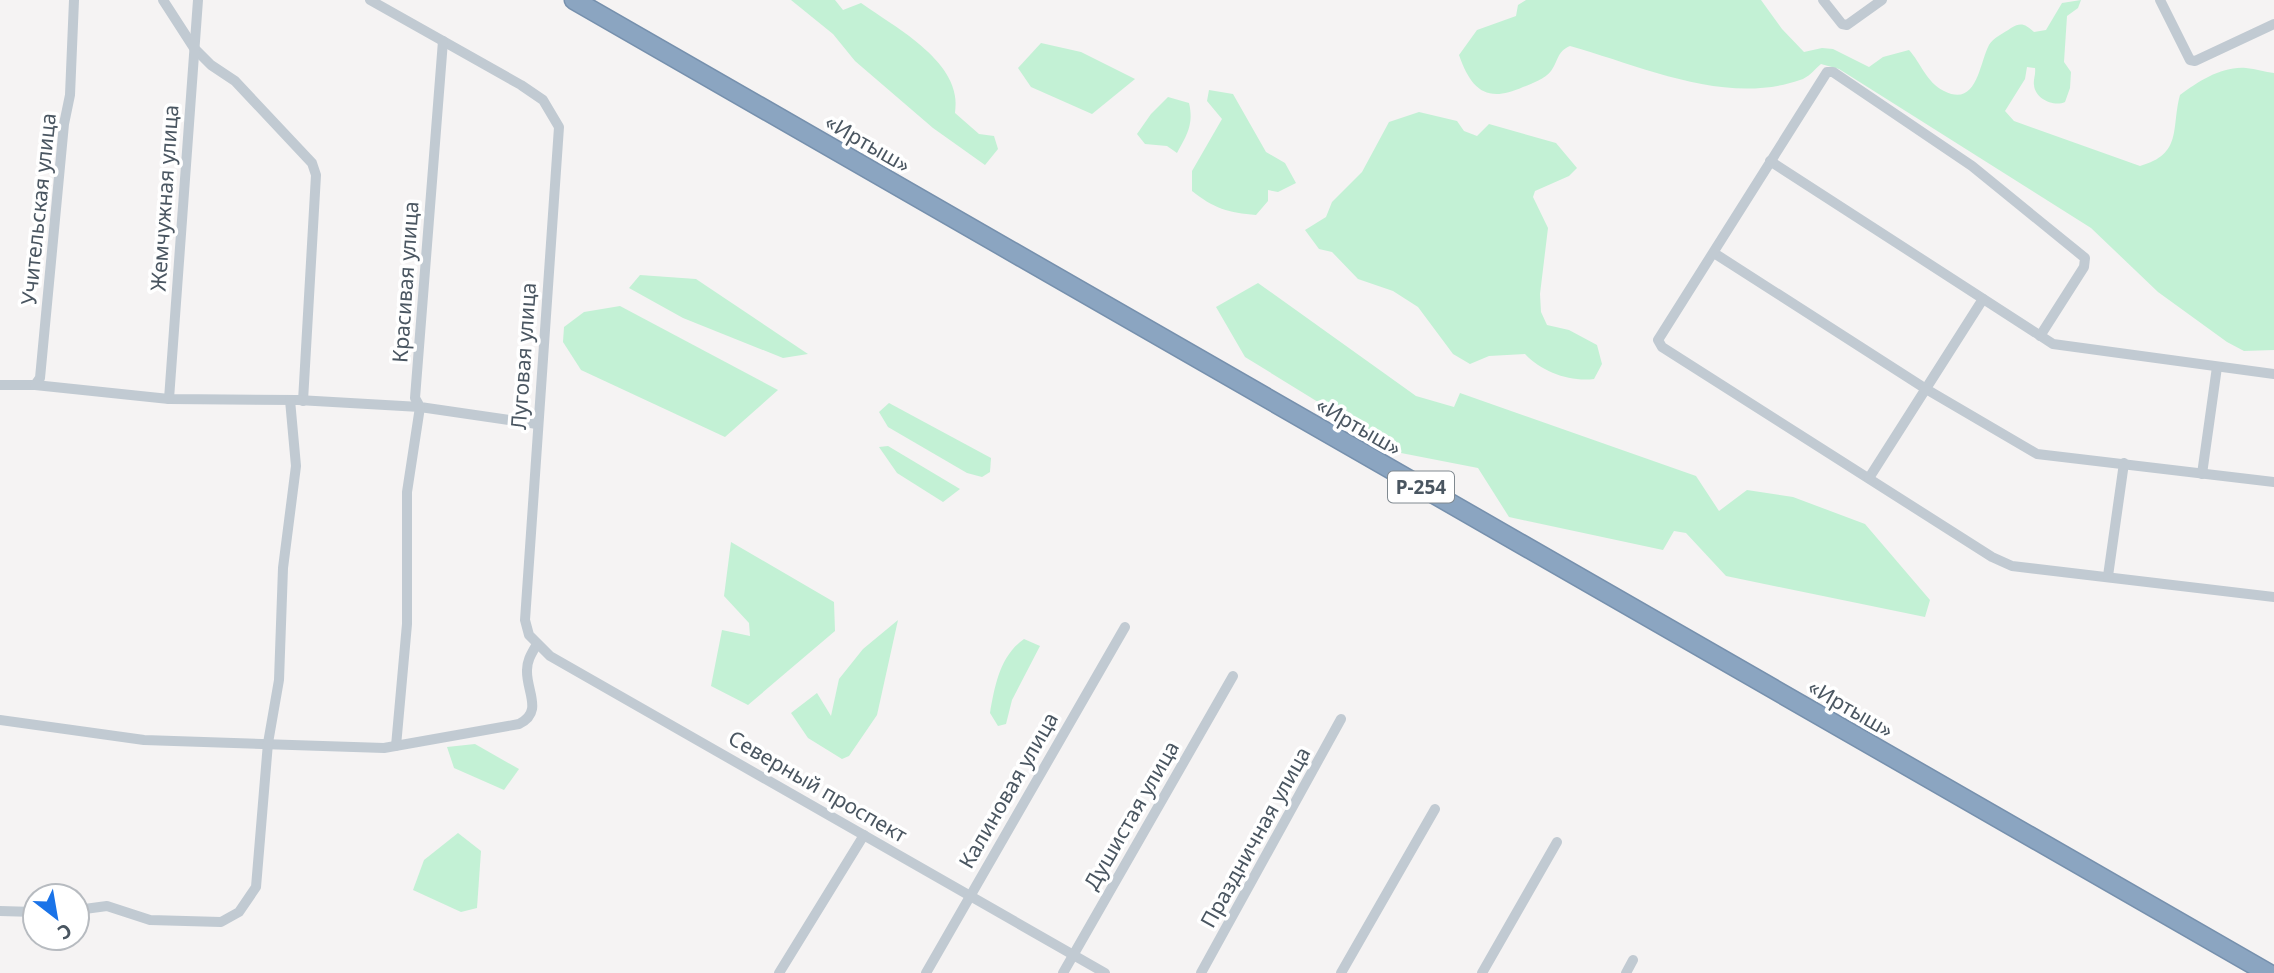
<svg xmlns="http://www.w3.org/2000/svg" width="2274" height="973" viewBox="0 0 2274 973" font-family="'Noto Sans',sans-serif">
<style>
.green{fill:#c3f1d5}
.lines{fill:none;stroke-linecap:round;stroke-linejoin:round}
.highway-casing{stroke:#7690ad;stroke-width:21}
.street{stroke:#c1cad2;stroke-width:10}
.highway{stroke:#8ba5c1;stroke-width:18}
.labels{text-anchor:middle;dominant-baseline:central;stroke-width:7;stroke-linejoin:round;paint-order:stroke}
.shield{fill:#fff;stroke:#808990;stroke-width:2}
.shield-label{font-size:19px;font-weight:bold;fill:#4a5661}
.street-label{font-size:21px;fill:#4a5661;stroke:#fff}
</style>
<rect width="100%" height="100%" fill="#f5f3f3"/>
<g class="green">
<path d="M 791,0 L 835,0 L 843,10 L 861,3 C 896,28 964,63 955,113 L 979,134 L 994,136 L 998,149 L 985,165 L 933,128 L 855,61 L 833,34 Z"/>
<path d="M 1526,0 L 1761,0 L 1782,29 L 1804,52 L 1822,48 L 1833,49 L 1869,67 L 1883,57 L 1909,50 C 1921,63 1926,82 1944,91 C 1977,108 1979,64 1989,45 C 1993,38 2004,33 2011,28 C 2021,22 2025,24 2034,32 L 2046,30 L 2062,3 L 2081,0 L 2078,8 L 2067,16 L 2064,62 L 2071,72 L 2070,88 L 2065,102 C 2054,107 2035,99 2034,85 C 2033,80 2036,74 2035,68 L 2027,67 L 2025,79 L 2005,111 L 2014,121 L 2140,166 C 2183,154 2171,128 2180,95 C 2199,81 2222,66 2246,68 C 2256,69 2265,72 2274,73 L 2274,350 L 2244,351 L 2227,342 L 2158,292 L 2091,228 L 1839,69 L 1821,64 C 1815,69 1808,78 1800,80 C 1725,106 1642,66 1570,46 C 1557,51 1558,62 1551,71 C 1545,79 1531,84 1523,87 C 1486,104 1471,89 1459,55 L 1477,30 L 1516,16 L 1518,5 Z"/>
<polygon points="1041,43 1081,52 1135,79 1092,114 1031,87 1018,68"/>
<path d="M 1209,90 L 1233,94 L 1266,152 L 1285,163 L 1296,183 L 1278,192 L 1268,190 L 1268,201 L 1256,215 C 1229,213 1213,208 1192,191 L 1192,171 L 1222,119 L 1207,101 Z"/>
<path d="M 1168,97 L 1189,103 C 1194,124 1187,135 1177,153 L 1167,146 L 1145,144 L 1137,134 L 1151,114 Z"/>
<path d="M 1419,112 L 1457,121 L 1464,131 L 1477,136 L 1489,124 L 1556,143 L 1577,168 L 1569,176 L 1535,191 L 1533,197 L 1548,228 L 1540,294 L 1541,312 L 1547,325 L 1569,330 L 1597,345 L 1602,364 L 1594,379 C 1570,382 1542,372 1525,354 L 1489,356 L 1470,364 L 1453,354 L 1418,307 L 1393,291 L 1358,279 L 1332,252 L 1319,249 L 1305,230 L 1326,217 L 1332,202 L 1362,172 L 1389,122 Z"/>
<polygon points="640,275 696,279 808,354 783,358 683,318 629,288"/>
<polygon points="1258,283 1416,396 1454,407 1460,393 1696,476 1719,511 1747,490 1793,497 1865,524 1930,600 1925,617 1726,576 1686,533 1674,531 1663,550 1509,517 1478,468 1401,453 1245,357 1216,307"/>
<polygon points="620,306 778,390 725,437 581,370 563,342 564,327 584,312"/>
<polygon points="889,403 991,458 990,472 982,477 967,473 888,427 879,412"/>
<polygon points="888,446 960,489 943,502 897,473 879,447"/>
<polygon points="731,542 834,602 835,631 748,705 711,686 722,630 750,636 749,623 724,596"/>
<polygon points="898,620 877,715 849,756 842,759 808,738 791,713 817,693 831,716 839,679 863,649"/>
<path d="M 1024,639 L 1040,646 L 1012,700 L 1006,724 L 998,726 L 990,713 C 995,685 1000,656 1024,639 Z"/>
<polygon points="475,744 519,769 504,790 454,768 447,747"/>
<polygon points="458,833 481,851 477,908 461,912 413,890 424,860"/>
</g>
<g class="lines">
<g class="highway-casing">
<polyline id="highway" points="574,0 2268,973"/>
</g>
<g class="street">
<polyline points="163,0 194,48 211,65 235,81 312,163 316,175 303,401"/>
<polyline points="370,0 521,85 543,100 559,127 525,620 529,635 550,656 1105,973"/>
<polyline points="1823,0 1842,24 1847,25 1882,0"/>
<polyline points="2160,0 2190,60 2195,61 2274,24"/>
<polyline points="443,41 415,398 420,407 537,424"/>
<polyline points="1770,161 2053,344 2274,374"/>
<polyline points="1714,253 1926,389 2037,454 2274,482"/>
<polyline points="2040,336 2084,267 2085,258 1972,166 1833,72 1827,72 1658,340 1662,347 1992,557 2012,566 2274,597"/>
<polyline points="0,385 35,385 40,378 64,124 70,95 74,0"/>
<polyline points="35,385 169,399 298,400 420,407 407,492 407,624 396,746"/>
<polyline points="169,399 198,0"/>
<polyline points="2202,474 2217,367"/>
<polyline points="1869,478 1983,299"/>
<polyline points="2108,576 2124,463"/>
<path d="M 0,720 L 144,740 L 384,748 L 519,724 C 544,712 526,691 527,670 C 527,660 532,653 537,644"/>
<polyline points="77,910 107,906 150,920 221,922 239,912 256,887 268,743 279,680 283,568 296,466 290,400"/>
<polyline points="0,911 35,912"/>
<polyline points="779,973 864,835"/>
<polyline points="926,973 1125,627"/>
<polyline points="1063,973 1233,676"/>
<polyline points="1201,973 1341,719"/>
<polyline points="1341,973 1435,809"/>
<polyline points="1482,973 1557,842"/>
<polyline points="1626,973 1633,960"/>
</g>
<use href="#highway" class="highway"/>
</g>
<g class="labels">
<rect class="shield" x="1388" y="471.5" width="66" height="31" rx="5"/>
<g class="shield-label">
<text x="1421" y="487">Р-254</text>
</g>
<g class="street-label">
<text transform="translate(868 143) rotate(30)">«Иртыш»</text>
<text transform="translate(164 198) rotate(-86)">Жемчужная улица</text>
<text transform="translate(38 209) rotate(-84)">Учительская улица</text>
<text transform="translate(405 282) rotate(-86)">Красивая улица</text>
<text transform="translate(523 356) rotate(-86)">Луговая улица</text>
<text transform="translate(1359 426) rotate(30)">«Иртыш»</text>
<text transform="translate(1851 708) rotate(30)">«Иртыш»</text>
<text transform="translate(818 786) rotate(30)">Северный проспект</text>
<text transform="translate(1008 790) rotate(-60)">Калиновая улица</text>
<text transform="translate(1131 815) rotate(-60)">Душистая улица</text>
<text transform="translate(1255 837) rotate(-61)">Праздничная улица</text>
</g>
</g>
<g transform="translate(56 917) rotate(149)"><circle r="33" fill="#ffffff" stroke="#b7bbc0" stroke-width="2"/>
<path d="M0-5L12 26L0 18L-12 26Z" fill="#1a73e8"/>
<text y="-10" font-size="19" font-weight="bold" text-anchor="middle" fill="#4a5661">С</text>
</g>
</svg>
